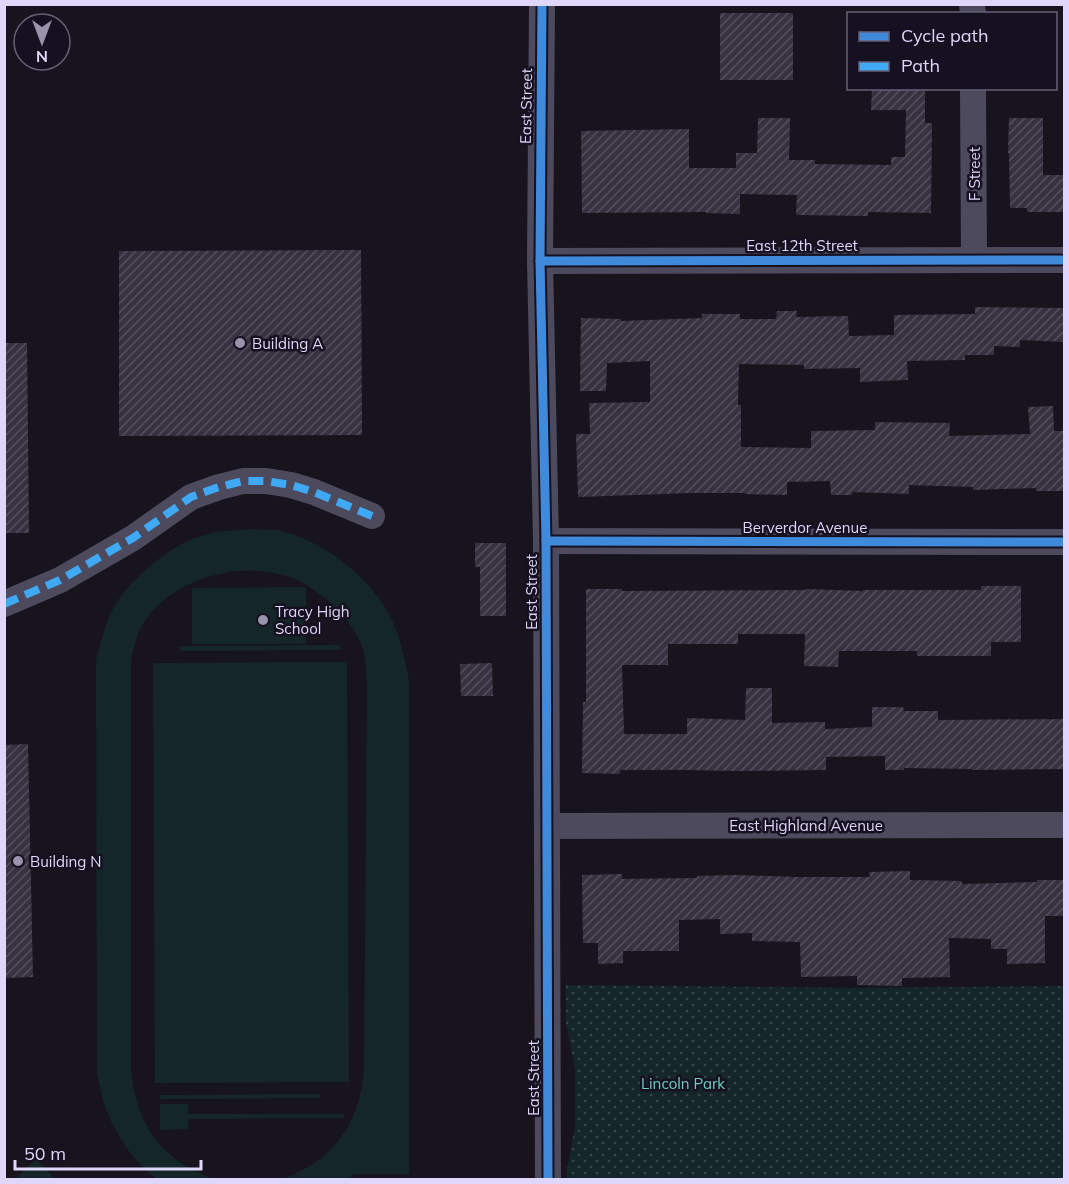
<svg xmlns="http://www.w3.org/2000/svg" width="1069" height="1184" viewBox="0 0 1069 1184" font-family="Mulish,sans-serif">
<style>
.grass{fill:#152628}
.park{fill:url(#park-dots)}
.building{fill:url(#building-hatch)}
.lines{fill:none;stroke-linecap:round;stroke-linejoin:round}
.minor{stroke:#4d4a5d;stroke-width:26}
.quiet{stroke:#3fa9f5;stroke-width:8;stroke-dasharray:15 8;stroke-linecap:butt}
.cycleway-casing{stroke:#161121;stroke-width:13}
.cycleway{stroke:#408adc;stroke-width:9}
.poi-dot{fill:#9993ac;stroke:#161121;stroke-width:2}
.labels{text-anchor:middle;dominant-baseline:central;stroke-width:5;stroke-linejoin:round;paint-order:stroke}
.street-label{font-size:15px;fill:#dfd7f9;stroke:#161121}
.poi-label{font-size:15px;fill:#dfd7f9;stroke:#161121;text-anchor:start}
.park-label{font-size:15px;fill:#6dcfc2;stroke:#161121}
</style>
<defs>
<pattern id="park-dots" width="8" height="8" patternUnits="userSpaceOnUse" patternTransform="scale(1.5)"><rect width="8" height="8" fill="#152628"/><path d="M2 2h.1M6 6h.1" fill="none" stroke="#374548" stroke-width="1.8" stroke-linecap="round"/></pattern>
<pattern id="building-hatch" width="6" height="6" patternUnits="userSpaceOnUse" patternTransform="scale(1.5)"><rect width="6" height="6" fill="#373240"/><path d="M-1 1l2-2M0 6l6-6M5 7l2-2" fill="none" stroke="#544f5c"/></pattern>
</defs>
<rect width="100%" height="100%" fill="#17141e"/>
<g class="grass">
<path d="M 250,529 C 260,530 272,529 282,531 C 327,542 378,583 395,627 C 402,644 405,662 409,680 L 409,1174 L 354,1174 L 348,1180 L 282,1179 C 334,1161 360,1123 364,1069 L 367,686 C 366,673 366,658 362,646 C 355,628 341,611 326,599 C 314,590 301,580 287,576 C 239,561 177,578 147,618 C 137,630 134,647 131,661 L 131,1069 C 135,1123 162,1162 214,1179 L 157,1179 C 133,1163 111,1128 103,1100 C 100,1091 99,1081 97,1072 L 96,660 C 101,642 105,624 114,607 C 130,578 175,541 208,534 C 221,530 236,531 250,529 Z"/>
<polygon points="306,587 306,644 192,644 192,588"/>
<polygon points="340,645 340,650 180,651 180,646"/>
<polygon points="347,662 349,1082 155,1083 153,663"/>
<polygon points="320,1094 320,1098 160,1099 160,1095"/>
<polygon points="160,1104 188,1104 188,1114 344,1114 344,1118 188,1119 188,1129 160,1130"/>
<polygon points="36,1159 55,1179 15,1179"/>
</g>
<polygon class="park" points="566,985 859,988 1064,986 1064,1179 567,1179 567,1171 575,1126 575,1068 566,1023"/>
<g class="building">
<rect x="720" y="13" width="73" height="67"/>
<polygon points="872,88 925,88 925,123 932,123 931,213 868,212 868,216 796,215 797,195 740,194 740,214 706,213 706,212 582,213 581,131 689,129 689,168 736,168 736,153 757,153 758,118 790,118 789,160 815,160 815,164 891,165 891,157 905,157 906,110 871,110"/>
<polygon points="1009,118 1043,118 1043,175 1065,175 1065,212 1027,212 1027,208 1010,208 1009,153 1008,153"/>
<polygon points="361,250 362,435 119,436 119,251"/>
<polygon points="975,307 1065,308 1065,342 1020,340 1020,347 994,346 994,355 965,355 965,360 907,361 908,380 860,382 860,368 804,369 804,365 739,364 738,405 741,405 741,447 811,448 811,431 875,430 875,422 950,423 949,436 1030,434 1028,407 1053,406 1054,431 1065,431 1065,491 1036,491 1036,488 973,490 973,487 909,485 909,494 852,492 852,495 831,495 830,481 787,482 787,495 745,494 745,493 690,493 578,497 576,434 590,434 589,403 650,402 650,361 607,363 606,391 580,391 581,318 621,319 621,321 702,318 702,314 740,314 740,319 776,319 777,311 797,311 796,317 848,316 849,336 894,335 894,315 975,314"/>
<polygon points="4,343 27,343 29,533 4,533"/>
<polygon points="475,543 506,543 506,616 480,616 480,567 475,567"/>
<polygon points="981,586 1021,586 1021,642 991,642 991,656 917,656 917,651 839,651 838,667 804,666 805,634 738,634 738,644 668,644 668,665 622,665 624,734 687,734 687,718 745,720 746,688 772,688 772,723 825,722 825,729 872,727 872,707 903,707 904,711 938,711 938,720 1065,719 1065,769 972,770 972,769 904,768 904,770 885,770 885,756 826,757 826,770 739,771 681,770 620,770 620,774 582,773 583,702 586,702 586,589 622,589 622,591 806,590 806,589 863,591 863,590 981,590"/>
<polygon points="492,663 493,696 461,696 460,664"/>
<polygon points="28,744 33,977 4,978 4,745"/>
<polygon points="910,871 910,880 962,881 962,884 1037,882 1037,880 1065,880 1065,916 1045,916 1045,963 1007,964 1007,949 991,949 991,939 949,938 950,977 902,978 902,986 857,985 857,976 801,977 800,942 752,941 752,933 720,934 720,919 679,920 679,951 623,951 623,963 598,964 598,943 583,943 582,875 622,874 622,879 697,878 697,876 735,875 797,877 870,877 869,872"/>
</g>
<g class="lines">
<g class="minor">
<polyline points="542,4 540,261 546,541 548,1180"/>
<polyline points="972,4 973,14"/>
<polyline points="973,88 974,259"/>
<polyline points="540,261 1064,260"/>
<polyline points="546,541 1064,542"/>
<polyline points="4,604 60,580 133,538 191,497 219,487 243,481 266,481 291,485 314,492 372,516"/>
<polyline points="547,826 1064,825"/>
</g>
<polyline class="quiet" points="4,604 60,580 133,538 191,497 219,487 243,481 266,481 291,485 314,492 372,516"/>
<g class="cycleway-casing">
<g id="cycleway">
<polyline points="542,4 540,261 546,541 548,1180"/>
<polyline points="540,261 1064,260"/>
<polyline points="546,541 1064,542"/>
</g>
</g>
<use href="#cycleway" class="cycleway"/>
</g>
<g class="poi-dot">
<circle cx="240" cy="343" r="6"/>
<circle cx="263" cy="620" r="6"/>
<circle cx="18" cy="861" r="6"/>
</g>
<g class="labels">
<g class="street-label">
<text transform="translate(526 106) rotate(-89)">East Street</text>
<text transform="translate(974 174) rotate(-90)">F Street</text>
<text x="802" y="245">East 12th Street</text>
<text x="805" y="527">Berverdor Avenue</text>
<text transform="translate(531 592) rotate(-90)">East Street</text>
<text x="806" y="825">East Highland Avenue</text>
<text transform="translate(533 1078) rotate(-90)">East Street</text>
</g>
<g class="poi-label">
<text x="252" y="343">Building A</text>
<text x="275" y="611">Tracy High<tspan x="275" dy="17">School</tspan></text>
<text x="30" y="861">Building N</text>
</g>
<g class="park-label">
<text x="683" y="1083">Lincoln Park</text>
</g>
</g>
<rect width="1069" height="1184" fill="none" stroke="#dfd7f9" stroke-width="12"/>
<rect x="847" y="12" width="210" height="78" fill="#161121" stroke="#666077" stroke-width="1.5"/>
<rect x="859" y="32" width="30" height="9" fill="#408adc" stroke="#666077" stroke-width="1.5"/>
<text x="901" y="42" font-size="18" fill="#dfd7f9">Cycle path</text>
<rect x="859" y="62" width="30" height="9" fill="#3fa9f5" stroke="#666077" stroke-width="1.5"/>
<text x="901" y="72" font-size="18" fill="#dfd7f9">Path</text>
<g transform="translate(42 42) rotate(180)"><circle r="28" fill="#161121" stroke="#666077" stroke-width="1.5"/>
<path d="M0-4.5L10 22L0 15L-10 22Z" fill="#9993ac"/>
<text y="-9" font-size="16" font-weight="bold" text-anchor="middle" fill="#dfd7f9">N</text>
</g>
<path d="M15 1160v9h186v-9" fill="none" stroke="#dfd7f9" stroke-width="3"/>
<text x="24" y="1160" font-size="18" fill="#dfd7f9" stroke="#161121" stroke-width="4.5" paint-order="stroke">50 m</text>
</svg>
